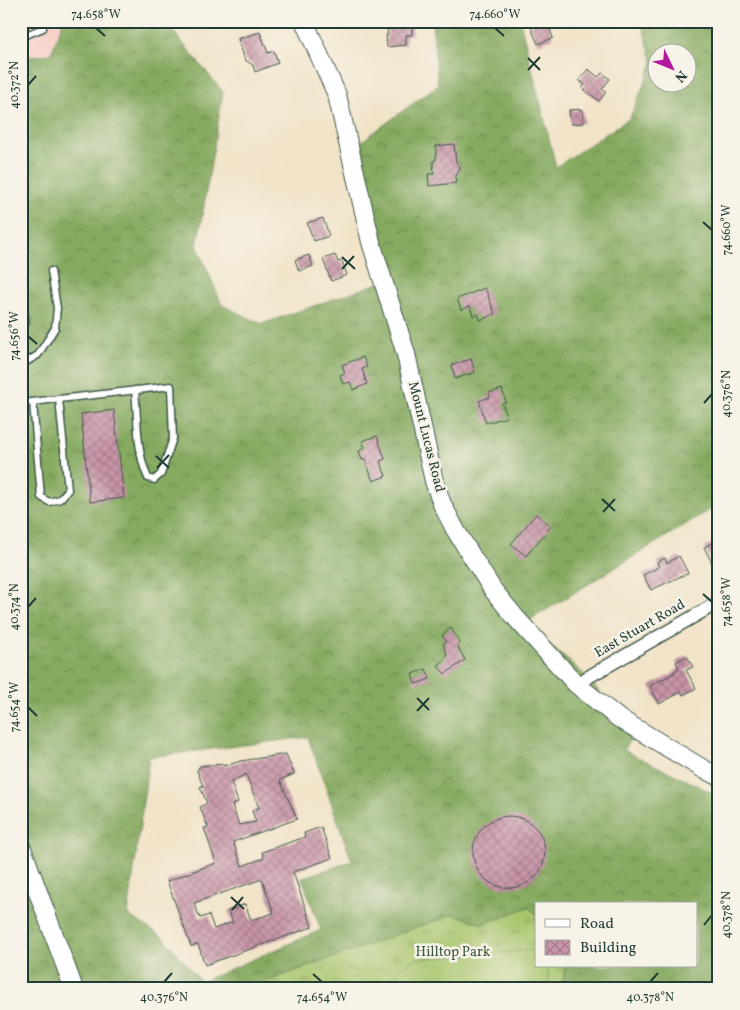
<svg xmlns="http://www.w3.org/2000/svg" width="740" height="1010" viewBox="0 0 740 1010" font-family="Vollkorn,serif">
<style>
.built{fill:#f7d1c8}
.grass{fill:url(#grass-tufts);stroke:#648150}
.forest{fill:url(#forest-crowns);stroke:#52744a;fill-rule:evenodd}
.pitch{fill:#a8c56c;stroke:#648150}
.building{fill:url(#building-cross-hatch);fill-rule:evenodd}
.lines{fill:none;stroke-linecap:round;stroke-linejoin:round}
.lane-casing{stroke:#3e564a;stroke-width:9}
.street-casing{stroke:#3e564a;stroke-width:15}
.secondary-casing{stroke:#3e564a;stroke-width:20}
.lane{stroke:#fff;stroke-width:6}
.street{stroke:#fff;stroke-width:12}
.secondary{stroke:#fff;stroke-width:18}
.ticks{fill:none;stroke:#1f3d34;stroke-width:2}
.labels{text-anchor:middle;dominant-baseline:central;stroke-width:5;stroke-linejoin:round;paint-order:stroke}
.street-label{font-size:14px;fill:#1f3d34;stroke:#f7f3e8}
.park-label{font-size:14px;fill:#3a583f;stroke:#f7f3e8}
.neatline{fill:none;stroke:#1f3d34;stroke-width:2}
.ticks-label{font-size:12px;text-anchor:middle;fill:#1f3d34}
</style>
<defs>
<pattern id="grass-tufts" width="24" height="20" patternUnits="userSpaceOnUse" patternTransform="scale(1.25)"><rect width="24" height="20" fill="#a8c56c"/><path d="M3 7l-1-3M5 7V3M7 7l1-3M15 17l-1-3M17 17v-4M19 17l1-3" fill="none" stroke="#88a15a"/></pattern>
<pattern id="forest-crowns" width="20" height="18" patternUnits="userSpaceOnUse" patternTransform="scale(1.25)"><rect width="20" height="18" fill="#86aa60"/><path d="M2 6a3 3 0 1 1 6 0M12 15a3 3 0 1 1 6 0" fill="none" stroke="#6d8c50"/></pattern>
<pattern id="building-cross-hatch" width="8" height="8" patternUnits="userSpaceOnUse" patternTransform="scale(1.25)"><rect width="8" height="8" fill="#c894a8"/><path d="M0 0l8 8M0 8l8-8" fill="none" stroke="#a27a8a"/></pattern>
</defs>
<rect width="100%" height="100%" fill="#f7f3e8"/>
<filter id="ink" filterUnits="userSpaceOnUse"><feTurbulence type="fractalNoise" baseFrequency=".02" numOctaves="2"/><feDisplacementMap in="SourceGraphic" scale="10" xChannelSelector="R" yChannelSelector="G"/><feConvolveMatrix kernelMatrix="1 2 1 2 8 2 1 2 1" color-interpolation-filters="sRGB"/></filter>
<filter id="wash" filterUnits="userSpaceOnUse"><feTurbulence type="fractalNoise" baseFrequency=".0096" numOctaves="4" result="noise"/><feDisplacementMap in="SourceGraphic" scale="20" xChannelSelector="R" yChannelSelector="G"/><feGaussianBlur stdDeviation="1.12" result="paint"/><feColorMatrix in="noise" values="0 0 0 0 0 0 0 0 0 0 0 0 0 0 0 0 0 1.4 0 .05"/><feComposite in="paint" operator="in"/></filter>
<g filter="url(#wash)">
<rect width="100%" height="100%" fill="#f1e3c7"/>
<polygon class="built" points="21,21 63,21 51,55 21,58"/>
<polygon class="grass" points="528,907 536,913 536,966 565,966 562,989 245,989 453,914 483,924"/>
<path class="forest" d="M 63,21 L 168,21 L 172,30 L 223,92 L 197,246 L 222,305 L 262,324 L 382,282 L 350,150 L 438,85 L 432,21 L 520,21 L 556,167 L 630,118 L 653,62 L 641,21 L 698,21 L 719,36 L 719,504 L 525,623 L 587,677 L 634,734 L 623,750 L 719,796 L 719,989 L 562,989 L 565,966 L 696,966 L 696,904 L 536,904 L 536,913 L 528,907 L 483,924 L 453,914 L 245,989 L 21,989 L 21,58 L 51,54 ZM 658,52 L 688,52 L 688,82 L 658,82 ZM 308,737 L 352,861 L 302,878 L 321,930 L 201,982 L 164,938 L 128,915 L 149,757 Z"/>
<polygon class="pitch" points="536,950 536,966 548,966 548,989 398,989 397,971 415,959"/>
<g id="blocks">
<g class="building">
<polygon points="391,21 409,21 409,26 412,26 412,35 406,35 406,45 387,47 386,35 388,35 387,29 391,28"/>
<polygon points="532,21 547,21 553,38 538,44 530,25 533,24"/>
<polygon points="260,32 268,53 274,51 278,63 255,72 253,65 245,60 238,39"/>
<polygon points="588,69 598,77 602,73 610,79 602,89 606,92 599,101 582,88 585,85 579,80"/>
<polygon points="582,109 584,123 571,124 569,110"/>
<polygon points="454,144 456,162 460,166 460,170 455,176 456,183 429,186 428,174 434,174 433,161 436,160 436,146"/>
<polygon points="323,218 329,236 314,241 307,223"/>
<polygon points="309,255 313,266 299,271 295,260"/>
<polygon points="335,255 338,262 342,261 347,275 331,281 323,259"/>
<polygon points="485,288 495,314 480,320 478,314 473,316 470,306 461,310 457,299"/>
<polygon points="21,300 27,300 30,325 21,326"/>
<polygon points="363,357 367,367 362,369 367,384 353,390 350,382 343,384 340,375 345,373 342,365"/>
<polygon points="471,359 475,372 455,379 452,365"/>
<polygon points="502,389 506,402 502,403 507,417 486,423 479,401 490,397 489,393"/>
<polygon points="114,410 124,498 90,502 81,414"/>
<polygon points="377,436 385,459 380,461 386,476 373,481 365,459 362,460 359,451 365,448 362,441"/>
<polygon points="536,514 551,526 526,556 511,544"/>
<polygon points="716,541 719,547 719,577 704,547"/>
<polygon points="679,556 688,573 651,590 643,575 659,567 657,562 665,558 667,563"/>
<polygon points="451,628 460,643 457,645 465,660 445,674 438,666 447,656 443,643 446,642 442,635"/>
<polygon points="687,656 693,667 686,670 696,688 683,695 681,692 659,704 650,686 674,673 674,672 679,668 676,662"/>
<polygon points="426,669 430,679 415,684 412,674"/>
<path d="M 286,754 L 294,774 L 280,780 L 297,819 L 233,842 L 242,866 L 264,858 L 262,852 L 305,837 L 304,833 L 321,827 L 332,858 L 293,872 L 312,927 L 205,965 L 198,944 L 191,946 L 167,881 L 216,863 L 204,828 L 208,827 L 200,807 L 207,803 L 200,787 L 203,786 L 197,771 L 200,766 L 224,764 L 224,766 L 241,761 ZM 246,774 L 259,808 L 252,811 L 256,822 L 239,825 L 232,805 L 238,802 L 231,782 ZM 262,879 L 274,913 L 251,920 L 245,904 L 228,911 L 233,922 L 214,929 L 209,915 L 200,918 L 194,903 Z"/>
<circle cx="509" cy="852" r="36"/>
</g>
</g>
</g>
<g filter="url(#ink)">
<use href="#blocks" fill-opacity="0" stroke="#3e564a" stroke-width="1"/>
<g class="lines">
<g class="lane-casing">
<g id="lane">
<polyline points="21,37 43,28 44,21"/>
<polyline points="21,365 38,355 55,328 57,308 51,271"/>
<polyline points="33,402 41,497 49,502 60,499 68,490 59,399"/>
<path d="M 21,403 C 71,398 121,392 171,386 L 173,438 L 161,474 L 154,480 L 148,478 C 136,452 138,418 135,390"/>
</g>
</g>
<g class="street-casing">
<polyline id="street" points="576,684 719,602"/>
</g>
<g class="secondary-casing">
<g id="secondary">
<polyline points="304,21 337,95 371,242 406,354 434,481 442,504 456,531 493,590 515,617 576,684 617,717 705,770 719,776"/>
<polyline points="21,846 74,989"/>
</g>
</g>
<use href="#lane" class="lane"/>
<use href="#street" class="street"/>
<use href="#secondary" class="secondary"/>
</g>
</g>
<path class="ticks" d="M 96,28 L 105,36M 495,28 L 504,36M 528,58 L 540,70M 528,70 L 540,57M 28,85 L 36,76M 703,222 L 712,230M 342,257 L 355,269M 342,269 L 354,256M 28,336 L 37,344M 704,403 L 712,394M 156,456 L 169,468M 157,468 L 169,455M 602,499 L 615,511M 603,512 L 615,499M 703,594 L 712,602M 28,607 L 36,598M 417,698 L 429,710M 28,707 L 37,716M 417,711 L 429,698M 231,897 L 244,909M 232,910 L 243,897M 704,925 L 712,915M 313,974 L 322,982M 164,982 L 172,973M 650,982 L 658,973"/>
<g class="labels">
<g class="street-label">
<text transform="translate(426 437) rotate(76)">Mount Lucas Road</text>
<text transform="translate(640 629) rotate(-30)">East Stuart Road</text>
</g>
<g class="park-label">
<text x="453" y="952">Hilltop Park</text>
</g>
</g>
<rect width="740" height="1010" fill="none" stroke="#f7f3e8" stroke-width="55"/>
<rect x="535" y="902" width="162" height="65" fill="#f7f3e8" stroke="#a1aaa0"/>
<rect x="545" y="919" width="25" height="8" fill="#ffffff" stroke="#a1aaa0"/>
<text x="580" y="928" font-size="15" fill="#1f3d34">Road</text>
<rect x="545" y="940" width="25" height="15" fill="url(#building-cross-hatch)" stroke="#a1aaa0"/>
<text x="580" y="952" font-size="15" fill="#1f3d34">Building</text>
<g transform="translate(672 68) rotate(133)"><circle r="24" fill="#f7f3e8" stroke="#a1aaa0"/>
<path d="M0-4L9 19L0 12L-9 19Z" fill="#b5179e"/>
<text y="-8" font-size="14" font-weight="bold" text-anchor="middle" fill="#1f3d34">N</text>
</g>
<rect x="28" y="28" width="684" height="954" class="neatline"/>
<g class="ticks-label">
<text x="96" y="18">74.658°W</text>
<text x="495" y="18">74.660°W</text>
<text transform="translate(14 85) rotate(-90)" y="4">40.372°N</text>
<text transform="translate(726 230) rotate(-90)" y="4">74.660°W</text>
<text transform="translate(14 336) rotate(-90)" y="4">74.656°W</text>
<text transform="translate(726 394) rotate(-90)" y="4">40.376°N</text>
<text transform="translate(726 602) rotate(-90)" y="4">74.658°W</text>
<text transform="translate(14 607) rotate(-90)" y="4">40.374°N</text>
<text transform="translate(14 707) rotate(-90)" y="4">74.654°W</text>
<text transform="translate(726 915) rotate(-90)" y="4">40.378°N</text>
<text x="164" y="1001">40.376°N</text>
<text x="322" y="1001">74.654°W</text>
<text x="650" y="1001">40.378°N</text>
</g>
</svg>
